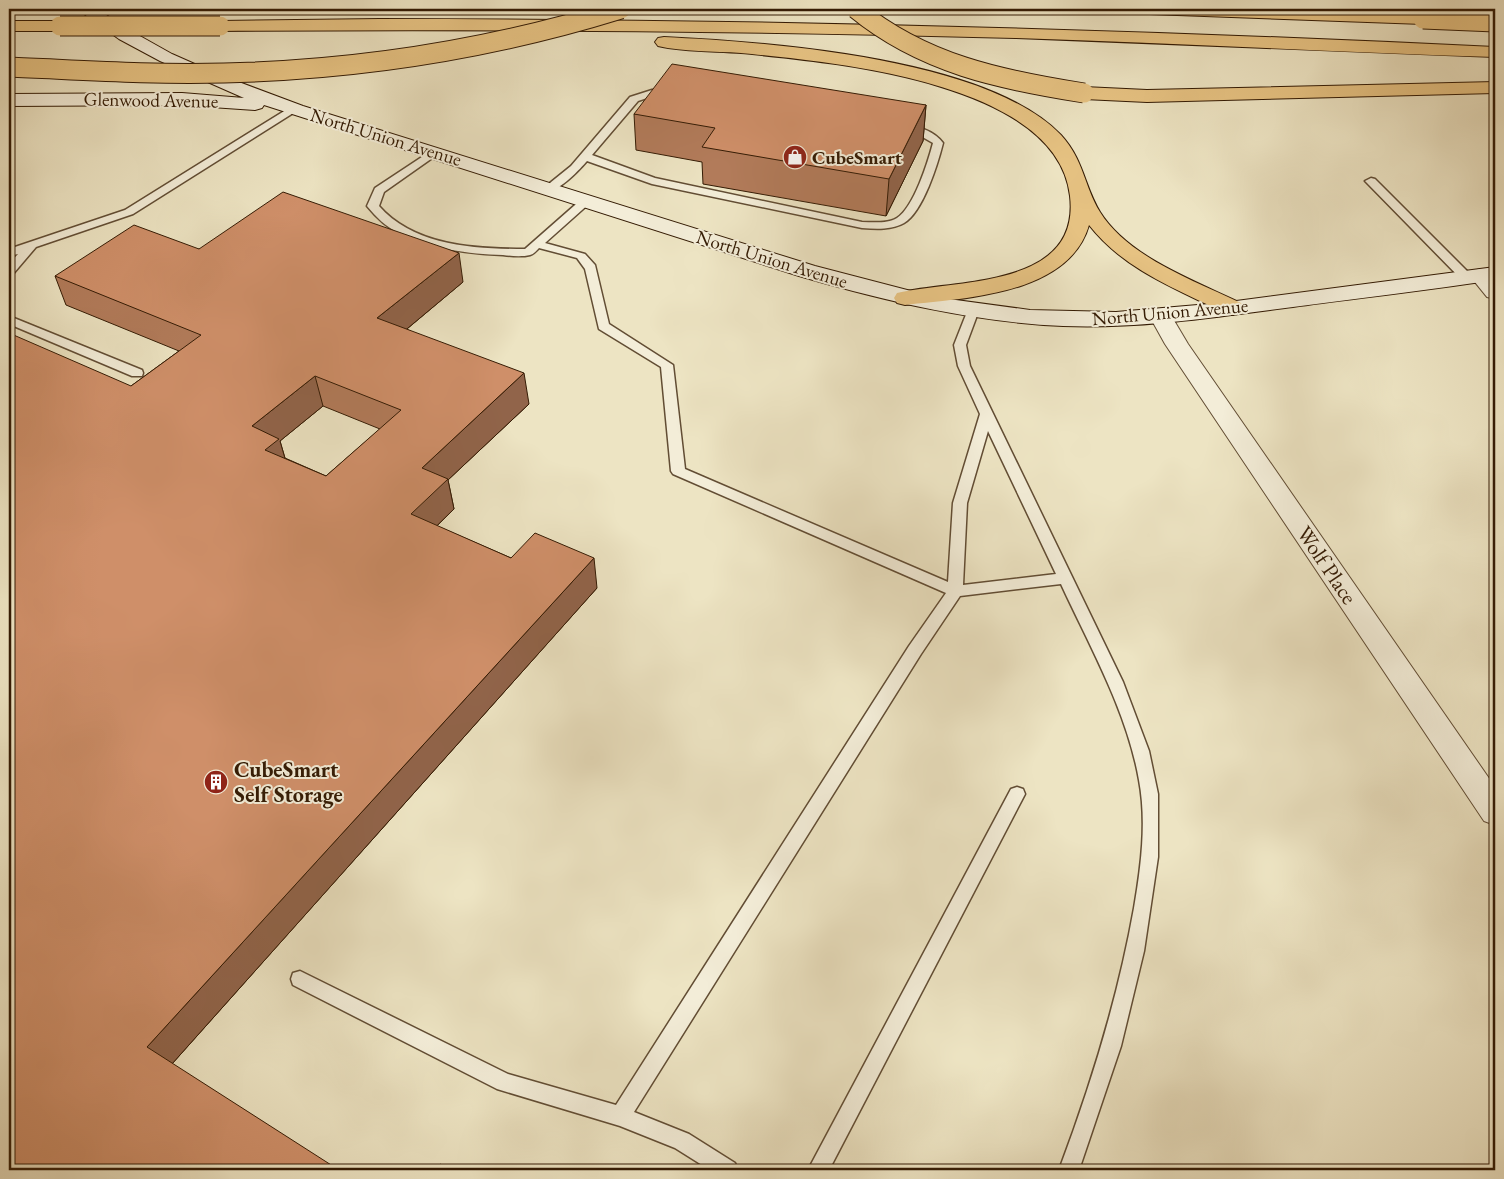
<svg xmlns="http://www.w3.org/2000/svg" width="1504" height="1179" viewBox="0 0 1504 1179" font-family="'EB Garamond',serif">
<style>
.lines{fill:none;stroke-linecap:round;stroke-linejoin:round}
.lane-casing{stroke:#624d34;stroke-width:3}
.street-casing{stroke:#624d34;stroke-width:2}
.secondary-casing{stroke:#341b04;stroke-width:2}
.highway-casing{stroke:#341b04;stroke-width:2}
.lane{fill:#f3edd8;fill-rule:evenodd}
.street{fill:#f3edd8;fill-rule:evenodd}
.secondary{fill:#f3edd8;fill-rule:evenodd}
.highway{fill:#e6c282;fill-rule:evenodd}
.highway-bridge-casing{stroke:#341b04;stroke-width:21;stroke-linecap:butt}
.highway-bridge{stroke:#e6c282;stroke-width:19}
.wall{fill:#b27b5a;stroke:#341b04;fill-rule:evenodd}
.shaded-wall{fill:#91644a;stroke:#341b04}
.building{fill:#cf8f69;stroke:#341b04;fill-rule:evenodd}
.labels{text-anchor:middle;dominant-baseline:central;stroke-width:4;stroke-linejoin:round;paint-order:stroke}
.far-street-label{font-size:19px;fill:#341b04;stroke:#f3edd8}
.far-poi-label{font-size:19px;font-weight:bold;fill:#341b04;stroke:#f3edd8;text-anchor:start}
.street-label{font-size:22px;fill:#341b04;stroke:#f3edd8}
.poi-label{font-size:22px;font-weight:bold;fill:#341b04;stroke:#f3edd8;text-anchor:start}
</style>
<rect width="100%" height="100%" fill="#ede4c3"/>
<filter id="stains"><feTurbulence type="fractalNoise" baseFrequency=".004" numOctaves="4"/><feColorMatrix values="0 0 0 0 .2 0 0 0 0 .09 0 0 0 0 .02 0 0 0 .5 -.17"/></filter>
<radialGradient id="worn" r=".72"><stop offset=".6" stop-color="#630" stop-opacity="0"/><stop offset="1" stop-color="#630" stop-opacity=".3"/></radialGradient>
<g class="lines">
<g class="lane-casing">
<g id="lane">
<path d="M 670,89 L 674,90 L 674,94 L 653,96 L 638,101 L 592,155 L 655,178 L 862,222 C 873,222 887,224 897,218 C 914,207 928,162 933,143 L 919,135 L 901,131 L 900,129 L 901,127 C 916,124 934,131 943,143 C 938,163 923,212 904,223 C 892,230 876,229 862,228 L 652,184 L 587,161 C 580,169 557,194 545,191 L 543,189 L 545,187 L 571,166 L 630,97 L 652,90 Z"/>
<polygon points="294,105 298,106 299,108 298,110 133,214 36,247 13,274 9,275 9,264 18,254 9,256 9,249 125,210"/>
<path d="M 434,149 L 439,152 L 438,154 L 384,192 L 379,206 C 414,246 475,249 525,249 L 583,198 L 591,198 L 593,200 L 591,202 L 545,243 L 585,254 L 595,265 L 609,324 L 673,365 L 685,469 L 948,582 L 953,503 L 980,414 L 958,366 L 954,345 L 969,307 L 973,306 L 979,310 L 966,345 L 970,366 L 1123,682 L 1149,751 L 1158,794 L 1158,857 L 1144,951 L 1121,1046 L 1079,1170 L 1059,1170 C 1091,1085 1118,998 1134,908 C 1141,867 1147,822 1139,780 C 1127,711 1090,647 1061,584 L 960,596 L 921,654 L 634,1112 L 689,1134 L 735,1163 L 738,1170 L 710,1170 L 675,1148 L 620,1126 L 497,1089 L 293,985 L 291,979 L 293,973 L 300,971 L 508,1074 L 616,1105 L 909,646 L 946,593 L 673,474 L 671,471 L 661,367 L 599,329 L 585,269 L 577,258 L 539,248 C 536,251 534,254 530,255 C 522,257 511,256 503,255 C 468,254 431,249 399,233 C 386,227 376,217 367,206 L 375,188 ZM 988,431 L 1056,574 L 963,585 L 967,503 Z"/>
<polygon points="1371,178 1375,179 1471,275 1473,278 1471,281 1463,281 1367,183 1365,181"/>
<polygon points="9,316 142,370 143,373 142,376 132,376 9,324"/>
<polygon points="1017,787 1023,789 1025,794 829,1170 808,1170 1011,789"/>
</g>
</g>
<g class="street-casing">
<g id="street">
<polygon points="1481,269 1489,271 1495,279 1495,299 1487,297 1470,276 1473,271"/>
<polygon points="1161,310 1169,312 1188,344 1495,787 1495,825 1484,821 1165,344 1150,317 1153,312"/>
</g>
</g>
<g class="secondary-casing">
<path id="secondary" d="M 77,9 L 97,9 L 131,31 L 172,54 L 215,73 L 303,106 L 815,266 L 934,297 L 1030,310 L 1116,312 L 1221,303 L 1495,267 L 1495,280 C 1428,290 1360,298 1293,307 C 1216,317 1140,329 1063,326 C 973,322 885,301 799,276 L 264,105 L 262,108 L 255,110 L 182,105 L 9,106 L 9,94 L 182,93 L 244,98 L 160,61 L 119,39 Z"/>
</g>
<g class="highway-casing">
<g id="highway">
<polygon points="1142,9 1284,9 1423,14 1429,15 1432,19 1429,23 1423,24 1150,14 1144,13"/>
<path d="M 380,19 C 752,19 1123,29 1495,47 L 1495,57 C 1335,52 1175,43 1015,38 C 750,31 485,29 220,31 L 214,30 L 211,26 L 214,22 L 220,21 Z"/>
<polygon points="9,21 60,21 66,22 69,26 66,30 60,31 9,31"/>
<path d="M 664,37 C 768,42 987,58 1061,135 C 1084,160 1084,186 1100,212 C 1128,257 1195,281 1241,303 L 1244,308 L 1241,313 L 1233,315 L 1225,313 C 1176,289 1123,269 1089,225 C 1069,295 965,298 905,305 L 897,303 L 894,298 L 897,293 C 955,279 1081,289 1070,196 C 1057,81 830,62 741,53 C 714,51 683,52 658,46 L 655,42 L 658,38 Z"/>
<polygon points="1495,82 1495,93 1147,102 1084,99 1077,97 1075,93 1077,89 1084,87 1147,90"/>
</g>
</g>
<use href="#lane" class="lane"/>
<use href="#street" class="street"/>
<use href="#secondary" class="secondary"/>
<use href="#highway" class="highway"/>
<g class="highway-bridge-casing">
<g id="highway-bridge">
<path d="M 856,9 C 923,64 1001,80 1084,93"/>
<polyline points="1423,19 1495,22"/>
<polyline points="60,26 220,26"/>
<path d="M 9,67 C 81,70 152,75 224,73 C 359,70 492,49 621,9"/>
</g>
</g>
<use href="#highway-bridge" class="highway-bridge"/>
</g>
<g class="wall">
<polygon points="926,105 923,141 886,216 703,184 702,162 636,150 634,114"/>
<path d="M 199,249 L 463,282 L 407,329 L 529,404 L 448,480 L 454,509 L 437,526 L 511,558 L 597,588 L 172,1064 L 9,1170 L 131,386 L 179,351 L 66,305 L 55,276 ZM 323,406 L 380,429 L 326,476 L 285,458 L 280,441 Z"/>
</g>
<g class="shaded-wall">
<polygon points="926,105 923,141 886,216 889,179"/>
<polygon points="459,253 463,282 384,348 377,318"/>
<polygon points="524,373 529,404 448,480 454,509 417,545 411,514 422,468"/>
<polygon points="315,376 323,406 280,441 288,469 266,452 252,426"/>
<polygon points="594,558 597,588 163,1074 147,1047"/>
</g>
<g class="building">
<polygon points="672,64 926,105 889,179 702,147 715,128 634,114"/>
<path d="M 283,192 L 459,253 L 377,318 L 524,373 L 422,468 L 448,479 L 411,514 L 511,558 L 535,533 L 594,558 L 147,1047 L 339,1170 L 9,1170 L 9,333 L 131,386 L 201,335 L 55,276 L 134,225 L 199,249 ZM 315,376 L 401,410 L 326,476 L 265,450 L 279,439 L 252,426 Z"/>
<polygon points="440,1164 451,1170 436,1170"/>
</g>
<defs>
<g id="shop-disc" transform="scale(1.25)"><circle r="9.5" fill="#8f2418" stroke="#f3edd8"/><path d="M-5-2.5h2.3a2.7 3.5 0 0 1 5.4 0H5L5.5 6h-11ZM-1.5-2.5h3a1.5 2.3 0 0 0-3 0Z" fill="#fff"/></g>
<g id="building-disc" transform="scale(1.25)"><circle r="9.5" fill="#8f2418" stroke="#f3edd8"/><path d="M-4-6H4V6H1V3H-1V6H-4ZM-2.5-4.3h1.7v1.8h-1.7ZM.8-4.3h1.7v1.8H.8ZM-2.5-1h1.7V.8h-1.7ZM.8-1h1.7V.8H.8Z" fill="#fff"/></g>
</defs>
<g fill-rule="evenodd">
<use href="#shop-disc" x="795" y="157"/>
<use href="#building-disc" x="216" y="782"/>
</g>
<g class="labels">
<g class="far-street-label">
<text transform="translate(151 100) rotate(1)">Glenwood Avenue</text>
<text transform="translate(386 137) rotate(17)">North Union Avenue</text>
<text transform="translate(772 259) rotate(17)">North Union Avenue</text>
<text transform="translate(1170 312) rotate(-5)">North Union Avenue</text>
</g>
<g class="far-poi-label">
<text x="812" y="157">CubeSmart</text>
</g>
<g class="street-label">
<text transform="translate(1327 565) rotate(56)">Wolf Place</text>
</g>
<g class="poi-label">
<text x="234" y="769">CubeSmart<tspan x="234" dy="25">Self Storage</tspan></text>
</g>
</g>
<rect width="1504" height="1179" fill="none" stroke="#ede4c3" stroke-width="30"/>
<rect x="10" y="10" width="1484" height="1159" fill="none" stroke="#341b04" stroke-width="2.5"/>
<rect x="15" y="15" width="1474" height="1149" fill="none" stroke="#341b04"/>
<rect width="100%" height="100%" filter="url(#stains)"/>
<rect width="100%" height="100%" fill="url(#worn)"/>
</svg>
